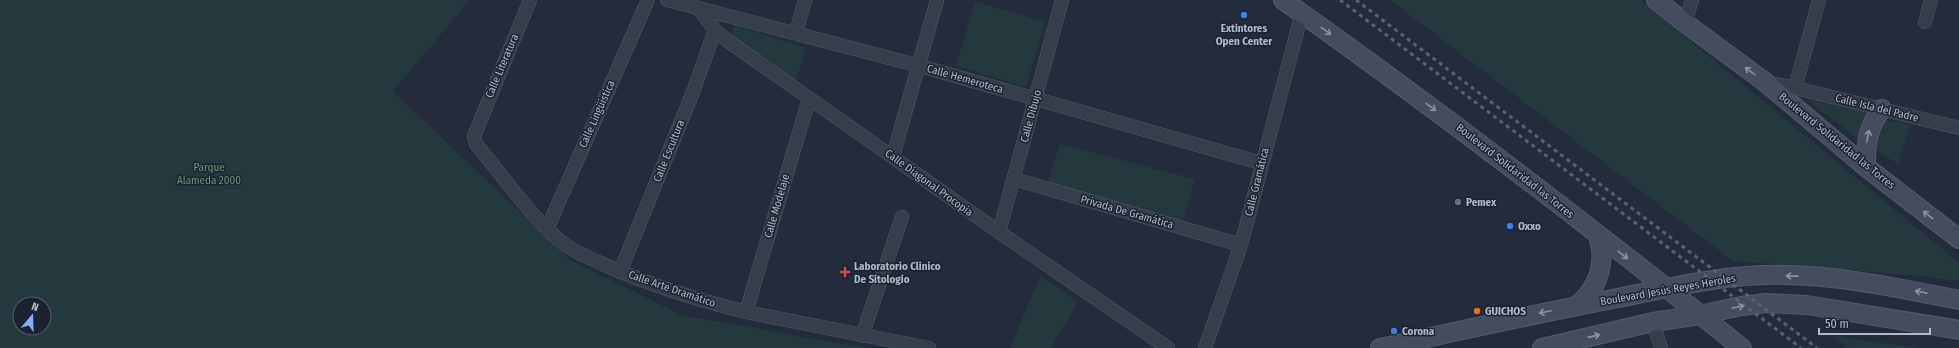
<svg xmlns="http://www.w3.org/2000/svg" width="1959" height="348" viewBox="0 0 1959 348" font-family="'Fira Sans Condensed',sans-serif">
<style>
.green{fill:#24393d;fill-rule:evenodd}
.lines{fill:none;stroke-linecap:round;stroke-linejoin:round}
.minor-casing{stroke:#545c6a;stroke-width:14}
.secondary-casing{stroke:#545c6a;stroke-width:20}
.minor{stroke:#363e4c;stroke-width:13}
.secondary{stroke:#444d5f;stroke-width:18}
.rail{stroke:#586273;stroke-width:3;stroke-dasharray:4 4;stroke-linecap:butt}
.oneway{stroke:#8b93a3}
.shop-dot{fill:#3f7fe0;stroke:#1b2331;stroke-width:1.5}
.service-dot{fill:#5c6f8a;stroke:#1b2331;stroke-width:1.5}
.health-dot{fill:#e0444e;stroke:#1b2331;stroke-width:1.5}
.food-dot{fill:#e8710a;stroke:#1b2331;stroke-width:1.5}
.labels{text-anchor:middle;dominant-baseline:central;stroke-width:3;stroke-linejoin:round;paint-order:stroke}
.poi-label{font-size:11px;font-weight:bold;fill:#b1b9c8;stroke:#1b2331;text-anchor:start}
.street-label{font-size:11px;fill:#b1b9c8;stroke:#1b2331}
.park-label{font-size:11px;fill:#689975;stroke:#1b2331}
</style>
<rect width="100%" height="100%" fill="#222c3c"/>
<g class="green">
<path d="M 0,0 L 470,0 L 393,91 L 570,260 L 681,315 L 866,348 L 0,348 ZM 20,304 L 44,304 L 44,328 L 20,328 Z"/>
<polygon points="1390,0 1641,0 1959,263 1959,281 1921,276 1733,261"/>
<polygon points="975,1 1045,22 1026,87 956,66"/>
<polygon points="734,25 806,48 795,83 729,42"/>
<polygon points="1806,99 1866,113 1858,139"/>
<polygon points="1882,119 1911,125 1898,164 1870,146"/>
<polygon points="1060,144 1195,179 1183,223 1046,187"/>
<polygon points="1040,276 1078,302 1051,348 1010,348"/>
<polygon points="1833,336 1918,348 1849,348"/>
</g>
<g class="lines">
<g class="minor-casing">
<g id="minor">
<path d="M 530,0 L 474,136 L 476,144 C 502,175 533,220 564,244 C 576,253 591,258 605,265 C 650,285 698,300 746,312 L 929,348"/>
<polyline points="667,0 920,66 1261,163"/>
<polyline points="698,8 715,30 728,41 999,232 1168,348"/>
<polyline points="1925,22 1931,0"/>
<polyline points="1685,23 1692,0"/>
<polyline points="796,32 805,0"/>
<polyline points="1766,82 1795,88 1819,0"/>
<polyline points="1795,88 1959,128"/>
<polyline points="893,156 937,0"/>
<polyline points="1014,179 1241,245"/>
<polyline points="547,229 648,0"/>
<polyline points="999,232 1062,0"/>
<polyline points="620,272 693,92 715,30"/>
<polyline points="746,312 809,99"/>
<polyline points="1653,322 1661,348"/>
<polyline points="862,336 902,217"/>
<polyline points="1205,348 1241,245 1302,13"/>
</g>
</g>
<g class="secondary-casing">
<g id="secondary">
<path d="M 1283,0 C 1440,111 1592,228 1742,348"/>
<polyline points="1656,0 1685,23 1765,82 1866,167 1959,239"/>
<path d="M 1866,167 C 1866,144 1867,127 1882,109"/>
<path d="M 1576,306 C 1598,290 1607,262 1598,236"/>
<path d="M 1380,348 C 1458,331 1535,314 1613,299 C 1662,289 1712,277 1762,275 C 1828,273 1895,287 1959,300"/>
<polyline points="1542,348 1653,322 1700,315 1741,306 1766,303 1807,305 1959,330"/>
</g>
</g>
<use href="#minor" class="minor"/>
<use href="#secondary" class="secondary"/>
<g class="rail">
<polyline points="1340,0 1801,348"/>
<polyline points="1356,0 1817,348"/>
</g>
</g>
<defs><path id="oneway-shaft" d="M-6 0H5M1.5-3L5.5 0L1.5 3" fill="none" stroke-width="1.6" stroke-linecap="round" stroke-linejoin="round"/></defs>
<g class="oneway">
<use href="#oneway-shaft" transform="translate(1326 31) rotate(36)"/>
<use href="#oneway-shaft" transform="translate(1750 71) rotate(-144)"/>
<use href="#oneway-shaft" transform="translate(1431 107) rotate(36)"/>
<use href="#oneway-shaft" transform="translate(1868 136) rotate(-78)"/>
<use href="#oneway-shaft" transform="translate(1928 215) rotate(-142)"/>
<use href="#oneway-shaft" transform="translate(1623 255) rotate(38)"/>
<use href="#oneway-shaft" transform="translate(1792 276) rotate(-179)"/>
<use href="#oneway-shaft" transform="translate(1921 292) rotate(-169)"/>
<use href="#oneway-shaft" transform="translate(1738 307) rotate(-10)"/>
<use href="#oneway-shaft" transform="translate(1545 312) rotate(168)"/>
<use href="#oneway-shaft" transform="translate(1594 336) rotate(-13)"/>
</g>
<g class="shop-dot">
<circle cx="1244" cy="15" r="4"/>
<circle cx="1510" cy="226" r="4"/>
<circle cx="1394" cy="331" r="4"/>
</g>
<circle class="service-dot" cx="1458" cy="202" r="4"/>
<path class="health-dot" d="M843 266h4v4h4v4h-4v4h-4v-4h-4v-4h4z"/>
<circle class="food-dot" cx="1477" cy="311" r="4"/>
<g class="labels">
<g class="poi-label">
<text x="1244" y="28" text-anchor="middle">Extintores<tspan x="1244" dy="13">Open Center</tspan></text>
<text x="1466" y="202">Pemex</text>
<text x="1518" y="226">Oxxo</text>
<text x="854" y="266">Laboratorio Clinico<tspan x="854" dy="13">De Sitologio</tspan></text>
<text x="1485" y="311">GUICHOS</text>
<text x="1402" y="331">Corona</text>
</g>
<g class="street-label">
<text transform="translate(502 66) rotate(-67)">Calle Literatura</text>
<text transform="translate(965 79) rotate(16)">Calle Hemeroteca</text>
<text transform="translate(1877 108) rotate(14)">Calle Isla del Padre</text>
<text transform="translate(597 114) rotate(-66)">Calle Lingüística</text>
<text transform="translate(1031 116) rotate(-75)">Calle Dibujo</text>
<text transform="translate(1837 141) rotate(39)">Boulevard Solidaridad las Torres</text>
<text transform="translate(669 151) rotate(-68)">Calle Escultura</text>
<text transform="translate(1515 171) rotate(38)">Boulevard Solidaridad las Torres</text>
<text transform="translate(1257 182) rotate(-76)">Calle Gramática</text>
<text transform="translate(929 183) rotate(36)">Calle Diagonal Procopia</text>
<text transform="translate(777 206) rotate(-74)">Calle Modelaje</text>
<text transform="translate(1127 212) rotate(16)">Privada De Gramática</text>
<text transform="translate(672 289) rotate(19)">Calle Arte Dramático</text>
<text transform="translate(1668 290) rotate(-10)">Boulevard Jesús Reyes Heroles</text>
</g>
<g class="park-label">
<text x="209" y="167">Parque<tspan x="209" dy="13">Alameda 2000</tspan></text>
</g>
</g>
<g transform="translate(32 316) rotate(19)"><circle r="19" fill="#1b2331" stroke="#575f6d"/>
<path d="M0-3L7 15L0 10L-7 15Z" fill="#84aefa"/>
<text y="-6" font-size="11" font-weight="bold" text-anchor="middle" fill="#b1b9c8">N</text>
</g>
<path d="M1819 328v6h111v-6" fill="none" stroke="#b1b9c8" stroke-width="2"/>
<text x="1825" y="328" font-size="12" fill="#b1b9c8" stroke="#1b2331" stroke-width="3" paint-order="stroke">50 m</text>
</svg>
